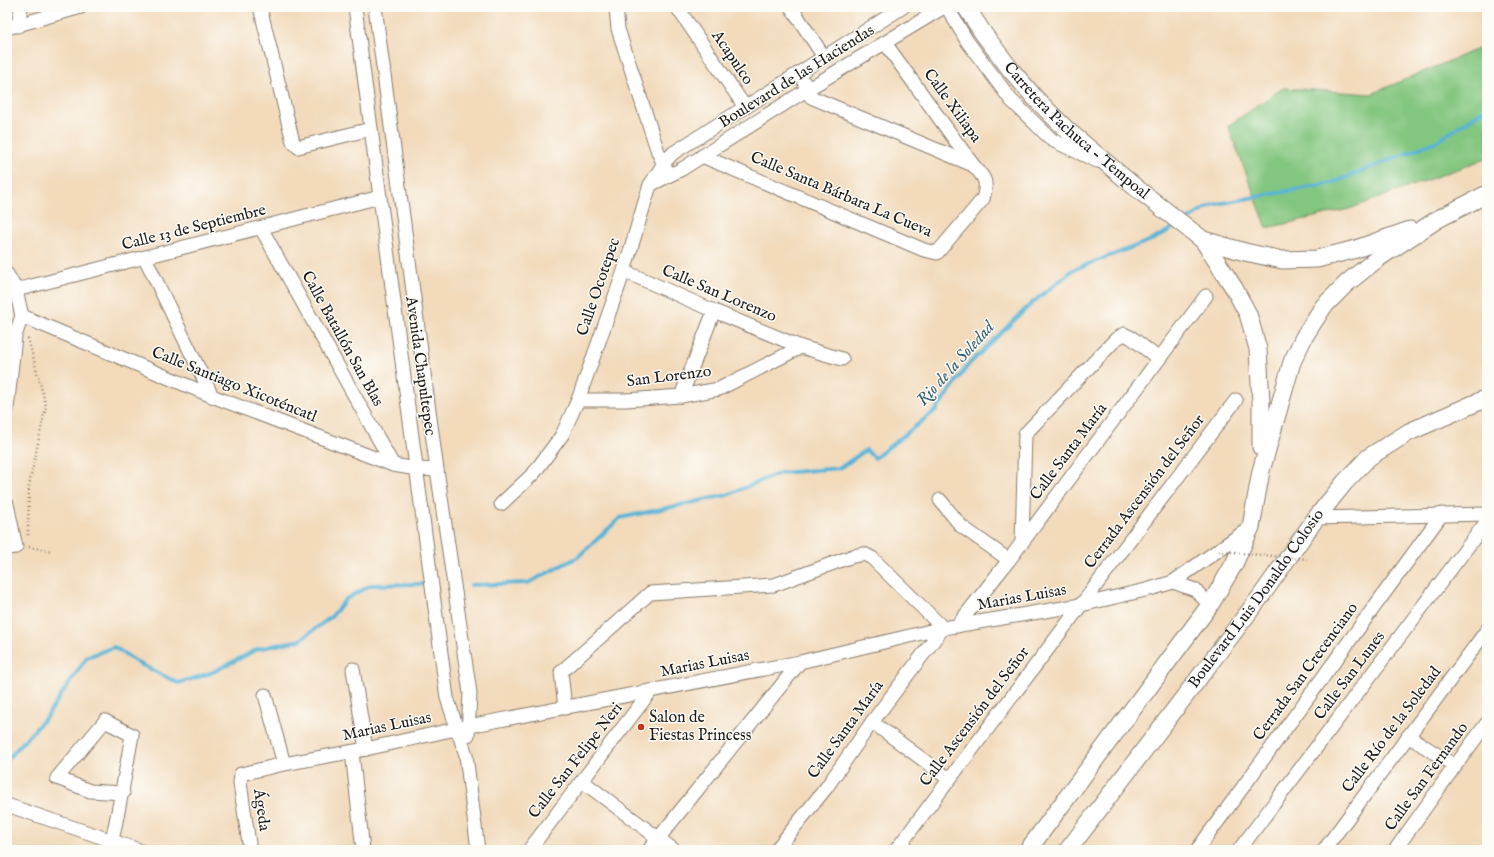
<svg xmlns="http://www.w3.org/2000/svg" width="1494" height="857" viewBox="0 0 1494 857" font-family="'IM FELL English',serif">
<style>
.green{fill:#83c67f;stroke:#50714e}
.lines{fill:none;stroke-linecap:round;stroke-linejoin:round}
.stream{stroke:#58b4d6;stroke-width:4}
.minor-casing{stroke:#877b6c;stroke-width:15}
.major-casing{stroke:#877b6c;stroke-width:19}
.path{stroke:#877b6c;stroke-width:2.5;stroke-dasharray:1 3;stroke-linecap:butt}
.minor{stroke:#fff;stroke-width:13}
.major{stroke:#fff;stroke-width:17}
.path-bridge{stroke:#877b6c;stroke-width:2.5;stroke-dasharray:1 3;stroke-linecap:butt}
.poi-dot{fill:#c8321e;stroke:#fdfcf7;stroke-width:1.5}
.labels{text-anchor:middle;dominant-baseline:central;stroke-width:3;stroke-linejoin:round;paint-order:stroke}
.street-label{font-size:16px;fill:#1c1c1c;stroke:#fdfcf7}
.poi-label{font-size:16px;fill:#1c1c1c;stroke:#fdfcf7;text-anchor:start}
.water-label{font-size:17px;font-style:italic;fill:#376070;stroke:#fdfcf7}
</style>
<rect width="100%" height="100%" fill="#fdfcf7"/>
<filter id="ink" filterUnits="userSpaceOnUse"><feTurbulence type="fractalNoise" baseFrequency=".025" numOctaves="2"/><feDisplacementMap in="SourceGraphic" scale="8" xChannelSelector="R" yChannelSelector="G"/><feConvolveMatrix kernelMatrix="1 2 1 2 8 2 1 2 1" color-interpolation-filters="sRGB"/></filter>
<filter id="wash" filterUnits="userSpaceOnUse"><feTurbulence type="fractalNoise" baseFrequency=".012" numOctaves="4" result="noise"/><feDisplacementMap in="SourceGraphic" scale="16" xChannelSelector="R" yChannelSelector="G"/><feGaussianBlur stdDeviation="0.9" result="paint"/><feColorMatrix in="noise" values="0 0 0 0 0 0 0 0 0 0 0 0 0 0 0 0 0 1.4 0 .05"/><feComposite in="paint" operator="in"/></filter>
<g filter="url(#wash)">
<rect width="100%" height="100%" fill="#f2dabb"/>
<polygon class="green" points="1487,45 1487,158 1349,209 1267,228 1228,126 1283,88 1371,94"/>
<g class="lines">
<g class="stream">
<polyline points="1185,221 1212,205 1332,183 1437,141 1487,108"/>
<polyline points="471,585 528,583 578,557 620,518 727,495 780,473 840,468 866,450 875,458 936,410 969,364 1032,303 1073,270 1154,239 1178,225"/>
<polyline points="7,760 47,716 87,657 114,647 138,663 178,683 211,673 258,649 300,640 331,617 346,599 371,585 422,584"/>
</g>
</g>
</g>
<g filter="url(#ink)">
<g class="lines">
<g class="minor-casing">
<g id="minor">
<polyline points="260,7 293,142 298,147 371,129"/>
<polyline points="355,7 380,197 447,698 466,755 478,850"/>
<polyline points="375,7 437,470 470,693 468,735"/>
<polyline points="616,7 618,29 658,152 667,171"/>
<polyline points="677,7 745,107"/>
<polyline points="791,7 824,57"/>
<polyline points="947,7 967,41 1011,100 1052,140 1097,161"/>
<polyline points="18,26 21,7"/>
<polyline points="7,28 81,7"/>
<polyline points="804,82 811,97 973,165"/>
<path d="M 702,156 L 924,250 L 937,253 L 983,199 C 988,181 985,178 973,165 L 885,43"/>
<polyline points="650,185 682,169 808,89 944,7"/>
<polyline points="261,228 393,465"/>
<polyline points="145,258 212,396"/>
<polyline points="624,271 714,311 801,347 842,359"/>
<polyline points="7,274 16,290 22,316 15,336 7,409"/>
<polyline points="16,290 380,197"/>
<polyline points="22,316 212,396 393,465 417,469 437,470"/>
<polyline points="681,396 714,311"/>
<polyline points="578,400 626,400 681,396 719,389 801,347"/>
<polyline points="940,500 961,526 1009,560"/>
<polyline points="7,504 16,547 7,548"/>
<polyline points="501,504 534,473 562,435 578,400 624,271 650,185 664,163 673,153 903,7"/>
<polyline points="1316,518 1487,514"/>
<polyline points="1022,543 1025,434 1116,339 1124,334 1132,338 1159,359"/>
<polyline points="1173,582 1195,590 1210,605"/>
<polyline points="957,626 1009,560 1206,296"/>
<polyline points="353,669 366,749"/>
<polyline points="265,695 284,764"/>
<polyline points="565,708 561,672 650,593 774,585 853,556 864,554 872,558 943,628 872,722 826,788 776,850"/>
<polyline points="872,722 949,779"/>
<polyline points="1408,736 1455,766"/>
<polyline points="352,752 363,850"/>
<polyline points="582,781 674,850"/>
<polyline points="7,805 139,850"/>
<path d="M 112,840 C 120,805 126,770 132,735 L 105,721 L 57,778 L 90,791 L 123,793"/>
<polyline points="250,850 240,783 241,774 284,764 366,749 469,726 800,662 943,628 1081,605 1150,589 1173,582 1251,527"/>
<polyline points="529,850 650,692"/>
<polyline points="649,850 800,662"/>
<polyline points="896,850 1236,400"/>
<polyline points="1197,850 1442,514"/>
<polyline points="1239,850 1487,521"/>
<polyline points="1324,850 1487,630"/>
<polyline points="1395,850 1455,766 1487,723"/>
</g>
</g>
<g class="major-casing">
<g id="major">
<path id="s1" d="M 966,7 L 983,33 L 1011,70 L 1035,98 L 1067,130 L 1135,187 L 1203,240 L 1234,288 L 1248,314 L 1258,349 L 1261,402 L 1261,447"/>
<polyline points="1203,240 1245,252 1282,260 1317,259 1356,249 1410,230"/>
<polyline points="1028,850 1210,605 1234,564 1251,527 1261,471 1292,362 1304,337 1323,307 1347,283 1377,259 1438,219 1487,194"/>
<path id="s2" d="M 1068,850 L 1261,596 L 1316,518 L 1345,482 L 1369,457 L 1409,432 L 1487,398"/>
</g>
</g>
<g class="path">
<polyline points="28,535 29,485 46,406 28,338"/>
<polyline points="29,547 52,551"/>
</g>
<use href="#minor" class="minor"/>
<use href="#major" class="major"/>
<polyline class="path-bridge" points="1219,551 1307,559"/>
</g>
</g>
<circle class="poi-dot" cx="641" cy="727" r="4"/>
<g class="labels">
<g class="street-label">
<text transform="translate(732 58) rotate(56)">Acapulco</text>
<text transform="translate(797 77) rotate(-32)">Boulevard de las Haciendas</text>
<text transform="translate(952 106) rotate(54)">Calle Xiliapa</text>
<text stroke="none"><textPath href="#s1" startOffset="167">Carretera Pachuca - Tempoal</textPath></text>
<text transform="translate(841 195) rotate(23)">Calle Santa Bárbara La Cueva</text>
<text transform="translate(194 228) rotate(-14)">Calle 13 de Septiembre</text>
<text transform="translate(599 287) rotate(-71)">Calle Ocotepec</text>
<text transform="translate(719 294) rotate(23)">Calle San Lorenzo</text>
<text transform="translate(342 339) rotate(61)">Calle Batallón San Blas</text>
<text transform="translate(420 366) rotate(82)">Avenida Chapultepec</text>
<text transform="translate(669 377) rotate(-7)">San Lorenzo</text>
<text transform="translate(234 385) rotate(22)">Calle Santiago Xicoténcatl</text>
<text transform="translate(1069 452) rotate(-53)">Calle Santa María</text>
<text transform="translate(1145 492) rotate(-53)">Cerrada Ascensión del Señor</text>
<text transform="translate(1022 598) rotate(-10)">Marias Luisas</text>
<text stroke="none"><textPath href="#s2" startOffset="314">Boulevard Luis Donaldo Colosio</textPath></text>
<text transform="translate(705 664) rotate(-11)">Marias Luisas</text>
<text transform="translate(1306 672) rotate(-54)">Cerrada San Crecenciano</text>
<text transform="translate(1350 676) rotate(-53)">Calle San Lunes</text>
<text transform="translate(975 717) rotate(-53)">Calle Ascensión del Señor</text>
<text transform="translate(387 727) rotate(-12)">Marias Luisas</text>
<text transform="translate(846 730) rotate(-54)">Calle Santa María</text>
<text transform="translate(1392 730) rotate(-53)">Calle Río de la Soledad</text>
<text transform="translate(576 761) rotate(-52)">Calle San Felipe Neri</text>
<text transform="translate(1427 777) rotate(-54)">Calle San Fernando</text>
<text transform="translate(261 810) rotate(82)">Ágeda</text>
</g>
<g class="poi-label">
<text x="649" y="718">Salon de<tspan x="649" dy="18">Fiestas Princess</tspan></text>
</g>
<g class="water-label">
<text transform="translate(956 364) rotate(-48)">Rio de la Soledad</text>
</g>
</g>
<rect width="1494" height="857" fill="none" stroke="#fdfcf7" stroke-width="24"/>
</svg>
